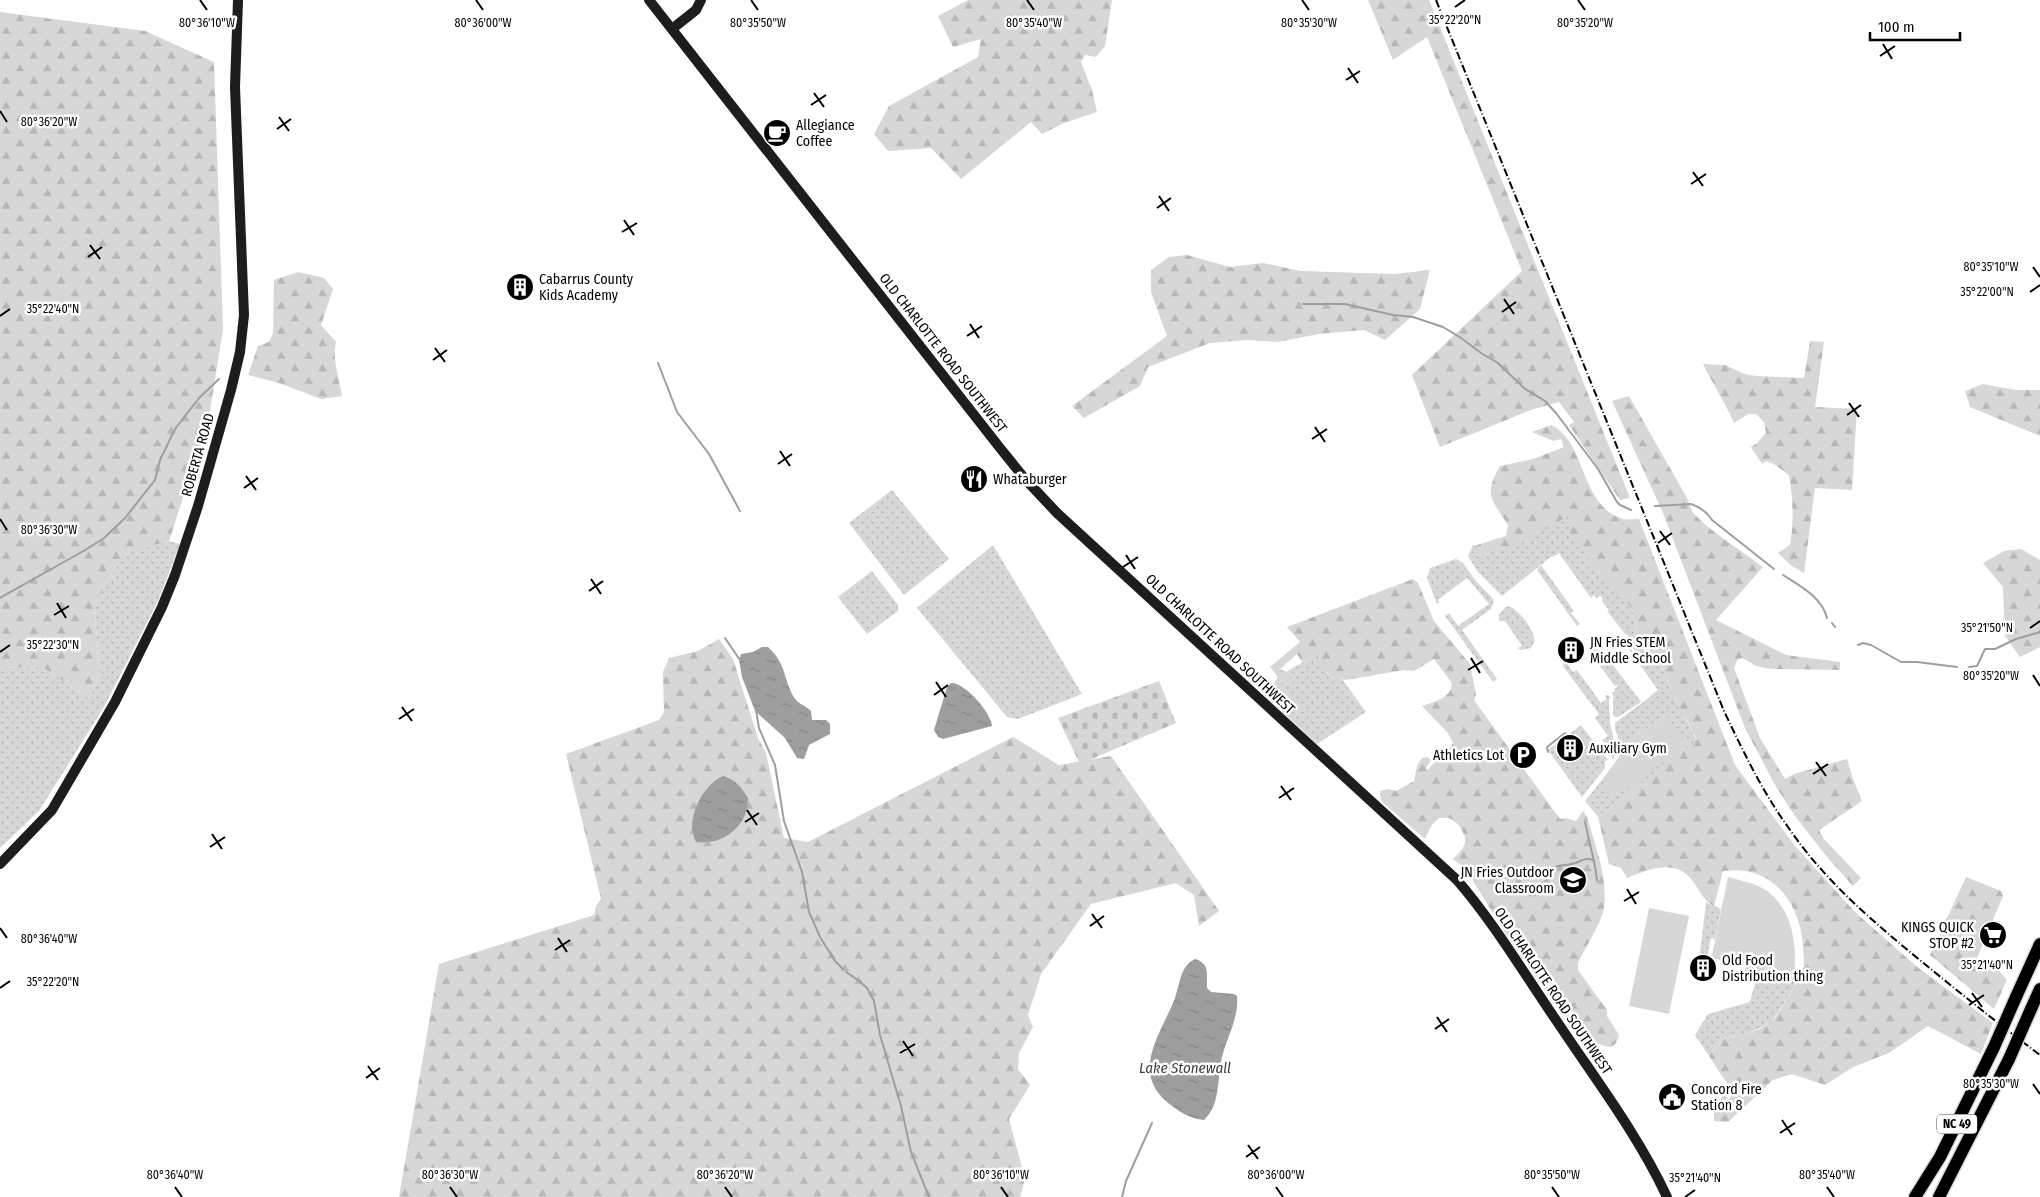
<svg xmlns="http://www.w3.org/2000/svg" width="2040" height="1197" viewBox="0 0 2040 1197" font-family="'Fira Sans Condensed',sans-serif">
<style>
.green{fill:url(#green-dots);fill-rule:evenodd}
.forest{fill:url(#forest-firs)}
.cemetery{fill:url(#cemetery-stones)}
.pitch{fill:#d7d7d7}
.water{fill:url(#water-ripples)}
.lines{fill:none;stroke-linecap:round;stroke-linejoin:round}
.stream{stroke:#9e9e9e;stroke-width:2}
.highway-casing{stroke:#dbdbdb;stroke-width:15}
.secondary{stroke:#1d1d1d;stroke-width:10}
.highway{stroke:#000;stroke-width:12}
.rail{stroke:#000;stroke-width:2;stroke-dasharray:8 2.5 1 2.5;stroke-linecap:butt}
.highway-bridge-casing{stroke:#dbdbdb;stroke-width:15;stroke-linecap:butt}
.highway-bridge{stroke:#000;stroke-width:12}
.ticks{fill:none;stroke:#000;stroke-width:2}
.labels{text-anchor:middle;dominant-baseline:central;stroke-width:5;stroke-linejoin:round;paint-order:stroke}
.shield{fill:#fff;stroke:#4c4c4c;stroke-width:1}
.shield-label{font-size:12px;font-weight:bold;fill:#000}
.poi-label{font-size:14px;fill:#000;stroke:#fff;text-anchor:start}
.street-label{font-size:14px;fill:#000;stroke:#fff}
.water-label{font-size:15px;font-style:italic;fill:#3f3f3f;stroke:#fff}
.ticks-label{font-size:12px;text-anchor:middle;fill:#000;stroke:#fff;stroke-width:5;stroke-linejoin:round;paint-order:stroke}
</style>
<defs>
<pattern id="green-dots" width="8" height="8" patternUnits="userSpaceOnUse" patternTransform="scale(1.25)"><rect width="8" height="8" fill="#d7d7d7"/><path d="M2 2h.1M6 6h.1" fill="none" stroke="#b7b7b7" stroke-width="1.8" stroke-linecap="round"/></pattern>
<pattern id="forest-firs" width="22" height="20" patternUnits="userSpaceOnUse" patternTransform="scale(1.25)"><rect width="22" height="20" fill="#d7d7d7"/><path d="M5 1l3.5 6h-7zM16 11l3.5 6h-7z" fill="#b7b7b7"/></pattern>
<pattern id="cemetery-stones" width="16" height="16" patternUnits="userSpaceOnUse" patternTransform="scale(1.25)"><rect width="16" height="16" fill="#d7d7d7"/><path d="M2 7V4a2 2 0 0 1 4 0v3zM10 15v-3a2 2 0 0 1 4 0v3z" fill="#b7b7b7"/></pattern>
<pattern id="water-ripples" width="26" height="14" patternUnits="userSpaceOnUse" patternTransform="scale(1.25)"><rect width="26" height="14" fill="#9e9e9e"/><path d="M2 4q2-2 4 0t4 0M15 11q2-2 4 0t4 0" fill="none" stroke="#868686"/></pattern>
</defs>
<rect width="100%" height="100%" fill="#fff"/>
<g class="green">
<polygon points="892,490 949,559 904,595 849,523"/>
<path d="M 1566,517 L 1572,517 L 1632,608 L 1636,631 L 1661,666 L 1677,702 L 1697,741 L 1598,817 L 1585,801 L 1602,780 L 1614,797 L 1666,715 L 1621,746 L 1615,729 L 1615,723 L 1650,697 L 1650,696 L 1658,690 L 1625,644 L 1628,642 L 1624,635 C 1631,643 1631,654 1640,660 L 1631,644 L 1631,637 L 1625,634 L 1607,611 L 1609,610 L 1602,601 L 1602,596 L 1596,598 L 1594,595 L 1591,598 L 1559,553 L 1553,557 L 1552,556 L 1502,596 L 1478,572 L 1468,556 L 1473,545 L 1477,545 L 1477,556 Z"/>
<polygon points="169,541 180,544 158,601 104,707 39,811 0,848 0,668 42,667 89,698 100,674 94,605 124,552"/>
<polygon points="993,545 1082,694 1018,719 1007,717 917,608"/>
<polygon points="1456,559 1463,563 1476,581 1494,600 1491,609 1462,630 1497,679 1493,682 1445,616 1449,613 1458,626 1489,604 1467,578 1438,600 1440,602 1437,604 1427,578 1430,568"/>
<polygon points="1541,565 1574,611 1571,613 1580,624 1577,626 1537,570"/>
<polygon points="872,571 898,605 898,611 867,634 838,597"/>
<path d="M 1509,606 C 1519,610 1536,631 1534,642 L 1531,648 L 1521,650 L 1518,648 L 1522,646 L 1505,621 L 1499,621 L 1499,614 L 1506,607 Z"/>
<polygon points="1595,646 1604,659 1607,657 1641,702 1618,717 1615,717 1613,715 1613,699 1614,697 1612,693 1615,691 1614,689 1618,687 1617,685 1615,686 1593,657 1596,655 1591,648"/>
<polygon points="1317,654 1330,677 1342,679 1366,712 1317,744 1265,696 1278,677 1283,683 1295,676 1286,672"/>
<polygon points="1567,663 1573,672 1577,670 1601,703 1607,699 1605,696 1607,695 1611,697 1609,699 1610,723 1616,749 1613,760 1608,748 1602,740 1608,736 1595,718 1599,714 1562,665"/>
<path d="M 1581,725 L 1608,760 L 1605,761 L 1605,768 L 1582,797 L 1548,750 ZM 1576,734 L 1586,747 L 1564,763 L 1554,750 Z"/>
<polygon points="1706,902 1721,909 1715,939 1711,938 1708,955 1700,953"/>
<polygon points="1746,965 1794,974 1795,986 1771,1023 1744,1035 1723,1038 1709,1056 1695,1035 1708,1014 1750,1002 1755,983 1735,980 1738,971 1744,972"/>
</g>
<g class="forest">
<polygon points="968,0 1112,0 1105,46 1096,57 1085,55 1081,62 1092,90 1097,112 1064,123 1042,134 1031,122 961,179 931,148 888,151 874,134 889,106 978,57 981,39 953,47 938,16"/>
<polygon points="1368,0 1429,0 1630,498 1620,500 1569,425 1574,422 1559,402 1531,410 1440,447 1412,375 1522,271 1427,37 1393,60"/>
<polygon points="0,12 145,31 214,62 223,329 209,417 169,541 124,553 94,605 100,674 89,698 42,667 0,668"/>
<polygon points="1187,255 1230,267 1263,263 1301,271 1395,274 1430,270 1420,309 1385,340 1364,330 1319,334 1278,342 1247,340 1210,343 1148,367 1140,386 1084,418 1072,406 1167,336 1151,292 1151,270 1169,257"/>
<path d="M 298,272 L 324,278 L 333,289 L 321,325 L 336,342 C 332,362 339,376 342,396 L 321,399 L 282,384 L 248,375 L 258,346 L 269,342 L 273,333 L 274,280 Z"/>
<path d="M 1810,341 L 1824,342 L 1815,407 L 1857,409 L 1852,490 L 1815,488 L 1804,573 L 1792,566 L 1778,553 L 1790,545 C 1794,523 1793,498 1789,475 L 1774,464 L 1766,461 L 1762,464 L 1751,447 L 1757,443 L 1766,433 L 1764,422 L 1756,414 L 1748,414 L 1734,423 C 1725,402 1713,384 1703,364 L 1725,365 L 1744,374 L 1756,376 L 1804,378 Z"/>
<polygon points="1983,384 2016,390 2040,390 2040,436 1970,407 1965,391"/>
<polygon points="1629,396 1687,498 1693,513 1709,528 1763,567 1716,620 1786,655 1840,662 1840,670 1772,669 1756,666 1743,658 1738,659 1734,668 1760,738 1785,779 1794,774 1847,759 1853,779 1862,801 1819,830 1824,839 1861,878 1853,886 1827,857 1795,816 1775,785 1745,728 1663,513 1612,401"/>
<path d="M 1551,425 C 1586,440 1580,507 1623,519 C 1628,520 1634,519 1639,519 L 1735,765 L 1795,846 L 1855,912 L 1916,966 L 1993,1023 L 1981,1054 L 1928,1026 L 1889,1053 L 1853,1067 L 1825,1085 L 1792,1074 L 1773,1080 L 1728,1122 L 1714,1121 L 1714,1106 L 1725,1094 L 1728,1099 L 1734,1094 L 1709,1056 L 1723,1038 C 1739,1036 1756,1033 1770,1023 C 1776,1019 1781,1008 1785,1002 C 1792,991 1799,981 1803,969 C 1805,962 1803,953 1803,946 C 1800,901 1771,864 1723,871 L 1714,906 C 1702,900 1700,890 1692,880 C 1675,858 1648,869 1627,878 L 1621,868 L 1609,864 L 1598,817 L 1697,740 L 1677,702 L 1661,666 L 1636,631 L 1632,608 L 1595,568 L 1569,532 L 1572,517 L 1566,517 L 1518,545 L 1477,556 L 1477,545 L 1506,536 L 1508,525 C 1492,500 1483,495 1500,466 L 1533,459 L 1564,447 L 1561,439 L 1553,441 L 1532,432 Z"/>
<polygon points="2021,549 2040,560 2040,647 2020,657 2005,636 2003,587 1983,563 2004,551"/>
<path d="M 1413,579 L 1418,583 L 1434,621 L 1470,664 L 1476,694 L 1474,700 L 1560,819 L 1566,818 L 1576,821 L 1583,811 L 1587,817 C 1595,845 1608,877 1604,907 C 1603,920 1584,950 1578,963 L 1578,970 L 1607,1010 L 1607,1016 L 1619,1035 C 1614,1054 1605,1045 1593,1042 L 1584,1044 L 1510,941 L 1465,868 L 1453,859 C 1458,854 1464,849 1465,842 C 1466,834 1458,822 1451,819 C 1447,817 1443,818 1439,818 L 1431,826 L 1425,839 L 1381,801 L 1380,791 L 1388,789 L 1396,791 L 1414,781 L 1417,766 L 1422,758 L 1427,757 L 1431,760 L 1426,768 L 1427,770 L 1436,761 L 1442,760 L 1453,743 L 1448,733 L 1422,706 C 1434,702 1452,698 1452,683 L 1434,659 L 1414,671 L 1404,670 L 1346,680 L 1330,677 L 1317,655 L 1302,662 L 1297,654 L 1280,669 L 1295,676 L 1292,685 L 1283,683 L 1270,667 L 1300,642 L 1287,627 Z"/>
<polygon points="719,639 733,659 758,738 766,753 784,838 808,842 1013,737 1059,765 1111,756 1219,911 1199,926 1194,895 1176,883 1091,904 1041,974 1028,1015 1033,1027 1019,1053 1018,1069 1030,1085 1009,1119 1025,1179 1020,1197 399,1197 439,964 594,915 596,906 601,899 566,754 659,720 664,712 663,672 669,658 698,651"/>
<polygon points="1966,877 2001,891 2003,896 1977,958 1995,966 2007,980 1994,1009 1930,955"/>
</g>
<polygon class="cemetery" points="1159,681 1176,723 1080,764 1058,718"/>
<g class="pitch">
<polygon points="1666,715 1687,745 1614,798 1602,780 1619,757 1621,746"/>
<path d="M 1728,877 C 1738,880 1749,882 1758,886 C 1791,901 1798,942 1794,974 L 1715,959 L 1712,955 Z"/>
<polygon points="1649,908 1689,916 1669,1014 1629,1006"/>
</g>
<g class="water">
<path d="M 762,647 L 768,647 C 787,664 783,680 795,699 C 799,704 806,706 811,711 L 812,720 L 826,720 L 830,724 L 830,734 L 809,745 L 804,759 L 797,758 L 785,738 L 755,711 L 742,677 L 739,660 L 741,654 L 753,652 Z"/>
<path d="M 951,683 C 966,683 991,713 992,726 L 943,739 L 938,737 L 934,730 L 947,687 Z"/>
<path d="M 723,776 C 736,780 741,787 748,798 C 749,825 723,846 696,842 C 684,821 702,785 723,776 Z"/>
<path d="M 1195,959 C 1211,964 1206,975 1207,988 L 1211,992 L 1234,994 L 1237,996 C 1239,1018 1227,1037 1222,1057 C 1217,1077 1221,1105 1204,1120 C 1190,1119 1178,1111 1167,1102 C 1130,1071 1162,1032 1175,998 C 1180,984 1180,966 1195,959 Z"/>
</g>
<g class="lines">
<g class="stream">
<polyline points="1303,304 1345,304 1393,315 1413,317 1443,327 1461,338 1481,353 1498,363 1524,388 1545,401 1556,413 1598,469 1617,502 1620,505 1631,510"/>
<polyline points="658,363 677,412 709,454 740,511"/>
<path d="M 1655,506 L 1691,504 C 1700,507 1707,512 1712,520 L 1774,569"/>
<path d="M 1783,575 C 1800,586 1822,597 1827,618"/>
<polyline points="0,598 87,549 104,538 125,518 155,480 160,460 175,429 199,398 219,379"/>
<polyline points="1832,623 1835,627"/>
<polyline points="725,638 740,660"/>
<polyline points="1858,645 1863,643 1871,645 1901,662 1917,662 1957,667"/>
<polyline points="1969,667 1977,666 1985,649 1995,649 2016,639 2040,632"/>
<polyline points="756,710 759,728 775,765 784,821 802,872 809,912 820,937 835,961 843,969"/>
<polyline points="1548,752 1547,747 1565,733"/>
<polyline points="1585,822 1595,866 1597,881"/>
<path d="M 1546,870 C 1556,865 1565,866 1575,863 C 1582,861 1586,856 1594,861"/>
<polyline points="846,972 858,980 867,988 874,1001 880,1035 901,1106 911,1152 929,1197"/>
<polyline points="1122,1197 1126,1181 1152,1123"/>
</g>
<g class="highway-casing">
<g id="highway">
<polyline points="2016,997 2040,944"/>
<polyline points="2031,1009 2040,989"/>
<polyline points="1915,1197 1940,1157 1994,1047"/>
<polyline points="1939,1197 2009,1059"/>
</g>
</g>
<g class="secondary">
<path d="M 649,0 L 1000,448 L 1025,479 L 1057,513 L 1457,880 C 1495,924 1525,975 1558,1023 C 1596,1080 1638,1135 1667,1197"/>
<polyline points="672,29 696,10 701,0"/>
<polyline points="0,864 52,810 115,702 162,607 175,575 198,506 231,390 240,352 244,315 235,87 238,0"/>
</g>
<use href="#highway" class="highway"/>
<path class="rail" d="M 1436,0 L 1724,711 C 1743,751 1762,791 1788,827 C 1824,880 1872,921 1921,961 C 1960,993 2000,1025 2040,1055"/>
<g class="highway-bridge-casing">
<g id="highway-bridge">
<polyline points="1994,1047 2016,997"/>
<polyline points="2009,1059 2031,1009"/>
</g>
</g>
<use href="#highway-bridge" class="highway-bridge"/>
</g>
<path class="ticks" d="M 200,0 L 207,10M 476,0 L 483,10M 751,0 L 758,10M 1027,0 L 1034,10M 1302,0 L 1309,10M 1578,0 L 1585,10M 1455,7 L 1465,0M 1883,44 L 1892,59M 1880,56 L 1895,46M 1348,68 L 1358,83M 1346,80 L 1360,71M 814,93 L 824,107M 811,105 L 826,95M 0,111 L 7,122M 279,117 L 289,131M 277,129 L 291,119M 1693,172 L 1703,186M 1691,184 L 1706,174M 1159,196 L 1169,211M 1157,208 L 1171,198M 624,220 L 634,235M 622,232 L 637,223M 90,245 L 100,259M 88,257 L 102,247M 2033,267 L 2040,277M 2030,292 L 2040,285M 1504,299 L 1514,314M 1502,312 L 1516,302M 0,316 L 10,309M 970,324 L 979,338M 967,336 L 982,326M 435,348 L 445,362M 433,360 L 447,350M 1849,403 L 1859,417M 1847,415 L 1861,405M 1315,427 L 1325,442M 1312,439 L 1327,429M 780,451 L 790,466M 778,464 L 792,454M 246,476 L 256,490M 244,488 L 258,478M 0,519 L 7,530M 1660,531 L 1670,545M 1658,543 L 1672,533M 1126,555 L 1135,569M 1123,567 L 1138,557M 591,579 L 601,594M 589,591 L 603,581M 57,603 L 66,618M 54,615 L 69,606M 2030,628 L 2040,621M 0,652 L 10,645M 1471,658 L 1480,673M 1468,670 L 1483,661M 2033,675 L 2040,686M 936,682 L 946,697M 934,695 L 948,685M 402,707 L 412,721M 399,719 L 414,709M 1816,762 L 1826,776M 1813,774 L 1828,764M 1281,786 L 1291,800M 1279,798 L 1294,788M 747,810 L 757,825M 745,822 L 759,813M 212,834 L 222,849M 210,847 L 225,837M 1627,889 L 1636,904M 1624,901 L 1639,892M 1092,914 L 1102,928M 1090,926 L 1104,916M 0,928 L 7,938M 558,938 L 567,952M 555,950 L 570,940M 2030,964 L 2040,957M 0,988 L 10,981M 1972,993 L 1982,1007M 1969,1005 L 1984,995M 1437,1017 L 1447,1032M 1435,1029 L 1449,1019M 903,1041 L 913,1056M 900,1053 L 915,1044M 368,1066 L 378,1080M 366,1078 L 380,1068M 2033,1084 L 2040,1094M 1782,1120 L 1792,1135M 1780,1133 L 1795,1123M 1248,1145 L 1258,1159M 1246,1157 L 1260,1147M 175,1187 L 182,1197M 450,1187 L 457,1197M 725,1187 L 732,1197M 1001,1187 L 1008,1197M 1276,1187 L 1283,1197M 1552,1187 L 1559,1197M 1827,1187 L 1834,1197M 1685,1197 L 1695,1190"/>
<defs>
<g id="cafe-disc" transform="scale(1.4375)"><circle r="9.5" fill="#000" stroke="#fff"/><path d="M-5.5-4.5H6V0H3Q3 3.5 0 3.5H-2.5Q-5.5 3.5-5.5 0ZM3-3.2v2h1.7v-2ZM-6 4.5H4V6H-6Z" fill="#fff"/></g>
<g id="building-disc" transform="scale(1.4375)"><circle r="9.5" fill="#000" stroke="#fff"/><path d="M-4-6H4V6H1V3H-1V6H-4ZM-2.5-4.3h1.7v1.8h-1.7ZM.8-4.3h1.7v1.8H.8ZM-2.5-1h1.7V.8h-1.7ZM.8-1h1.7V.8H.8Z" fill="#fff"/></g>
<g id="restaurant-disc" transform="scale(1.4375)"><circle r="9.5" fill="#000" stroke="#fff"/><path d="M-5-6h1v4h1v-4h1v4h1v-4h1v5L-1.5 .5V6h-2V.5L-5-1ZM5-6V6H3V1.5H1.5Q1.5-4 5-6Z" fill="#fff"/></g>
<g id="parking-disc" transform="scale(1.4375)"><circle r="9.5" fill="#000" stroke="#fff"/><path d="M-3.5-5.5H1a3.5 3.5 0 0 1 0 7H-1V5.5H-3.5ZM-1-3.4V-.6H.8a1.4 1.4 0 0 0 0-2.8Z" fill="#fff"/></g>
<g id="school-disc" transform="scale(1.4375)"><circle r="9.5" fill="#000" stroke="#fff"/><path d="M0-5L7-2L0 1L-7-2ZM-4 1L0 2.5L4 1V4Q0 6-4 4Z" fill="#fff"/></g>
<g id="supermarket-disc" transform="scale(1.4375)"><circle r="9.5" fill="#000" stroke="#fff"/><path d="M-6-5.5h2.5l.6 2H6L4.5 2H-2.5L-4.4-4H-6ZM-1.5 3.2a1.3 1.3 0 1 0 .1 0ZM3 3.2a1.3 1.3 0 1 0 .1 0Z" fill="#fff"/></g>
<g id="civic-disc" transform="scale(1.4375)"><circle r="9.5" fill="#000" stroke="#fff"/><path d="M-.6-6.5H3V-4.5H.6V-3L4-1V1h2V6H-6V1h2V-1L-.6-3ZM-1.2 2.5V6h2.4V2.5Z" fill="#fff"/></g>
</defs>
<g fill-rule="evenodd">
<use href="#cafe-disc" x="777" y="133"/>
<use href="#building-disc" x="520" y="287"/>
<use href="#restaurant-disc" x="974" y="479"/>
<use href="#building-disc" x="1571" y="650"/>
<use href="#building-disc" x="1570" y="748"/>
<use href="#parking-disc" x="1523" y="755"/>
<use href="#school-disc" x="1573" y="880"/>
<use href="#supermarket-disc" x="1993" y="935"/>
<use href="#building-disc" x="1703" y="968"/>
<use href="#civic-disc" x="1672" y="1097"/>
</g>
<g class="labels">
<rect class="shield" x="1937" y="1114.5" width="40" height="19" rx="4"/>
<g class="shield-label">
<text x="1957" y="1124">NC 49</text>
</g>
<g class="poi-label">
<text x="796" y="125">Allegiance<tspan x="796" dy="16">Coffee</tspan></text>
<text x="539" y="279">Cabarrus County<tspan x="539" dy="16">Kids Academy</tspan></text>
<text x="993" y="479">Whataburger</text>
<text x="1590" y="642">JN Fries STEM<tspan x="1590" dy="16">Middle School</tspan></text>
<text x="1589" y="748">Auxiliary Gym</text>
<text x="1504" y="755" text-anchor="end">Athletics Lot</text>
<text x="1554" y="872" text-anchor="end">JN Fries Outdoor<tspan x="1554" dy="16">Classroom</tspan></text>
<text x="1974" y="927" text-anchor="end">KINGS QUICK<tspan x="1974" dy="16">STOP #2</tspan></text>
<text x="1722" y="960">Old Food<tspan x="1722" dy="16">Distribution thing</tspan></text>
<text x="1691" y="1089">Concord Fire<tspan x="1691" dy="16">Station 8</tspan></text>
</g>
<g class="street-label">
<text transform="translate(943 353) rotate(52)">OLD CHARLOTTE ROAD SOUTHWEST</text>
<text transform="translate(198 455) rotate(-74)">ROBERTA ROAD</text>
<text transform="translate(1220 644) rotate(43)">OLD CHARLOTTE ROAD SOUTHWEST</text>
<text transform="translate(1553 991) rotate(56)">OLD CHARLOTTE ROAD SOUTHWEST</text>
</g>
<g class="water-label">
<text x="1185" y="1068">Lake Stonewall</text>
</g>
</g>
<g class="ticks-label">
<text x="1455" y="24">35°22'20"N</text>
<text x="207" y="27">80°36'10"W</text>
<text x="483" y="27">80°36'00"W</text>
<text x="758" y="27">80°35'50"W</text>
<text x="1034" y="27">80°35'40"W</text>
<text x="1309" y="27">80°35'30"W</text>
<text x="1585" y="27">80°35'20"W</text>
<text x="49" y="126">80°36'20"W</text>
<text x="1991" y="271">80°35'10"W</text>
<text x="1987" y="296">35°22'00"N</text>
<text x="53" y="313">35°22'40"N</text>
<text x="49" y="534">80°36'30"W</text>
<text x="1987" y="632">35°21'50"N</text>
<text x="53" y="649">35°22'30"N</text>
<text x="1991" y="680">80°35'20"W</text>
<text x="49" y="943">80°36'40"W</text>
<text x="1987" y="969">35°21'40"N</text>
<text x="53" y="986">35°22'20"N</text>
<text x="1991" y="1088">80°35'30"W</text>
<text x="175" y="1179">80°36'40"W</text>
<text x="450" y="1179">80°36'30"W</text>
<text x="725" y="1179">80°36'20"W</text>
<text x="1001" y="1179">80°36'10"W</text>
<text x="1276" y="1179">80°36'00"W</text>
<text x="1552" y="1179">80°35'50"W</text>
<text x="1827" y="1179">80°35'40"W</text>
<text x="1695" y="1182">35°21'40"N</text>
</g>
<path d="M1870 32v8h90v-8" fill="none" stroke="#000000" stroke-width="2.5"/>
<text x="1878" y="32" font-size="15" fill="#000000" stroke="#ffffff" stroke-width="4" paint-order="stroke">100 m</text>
</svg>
